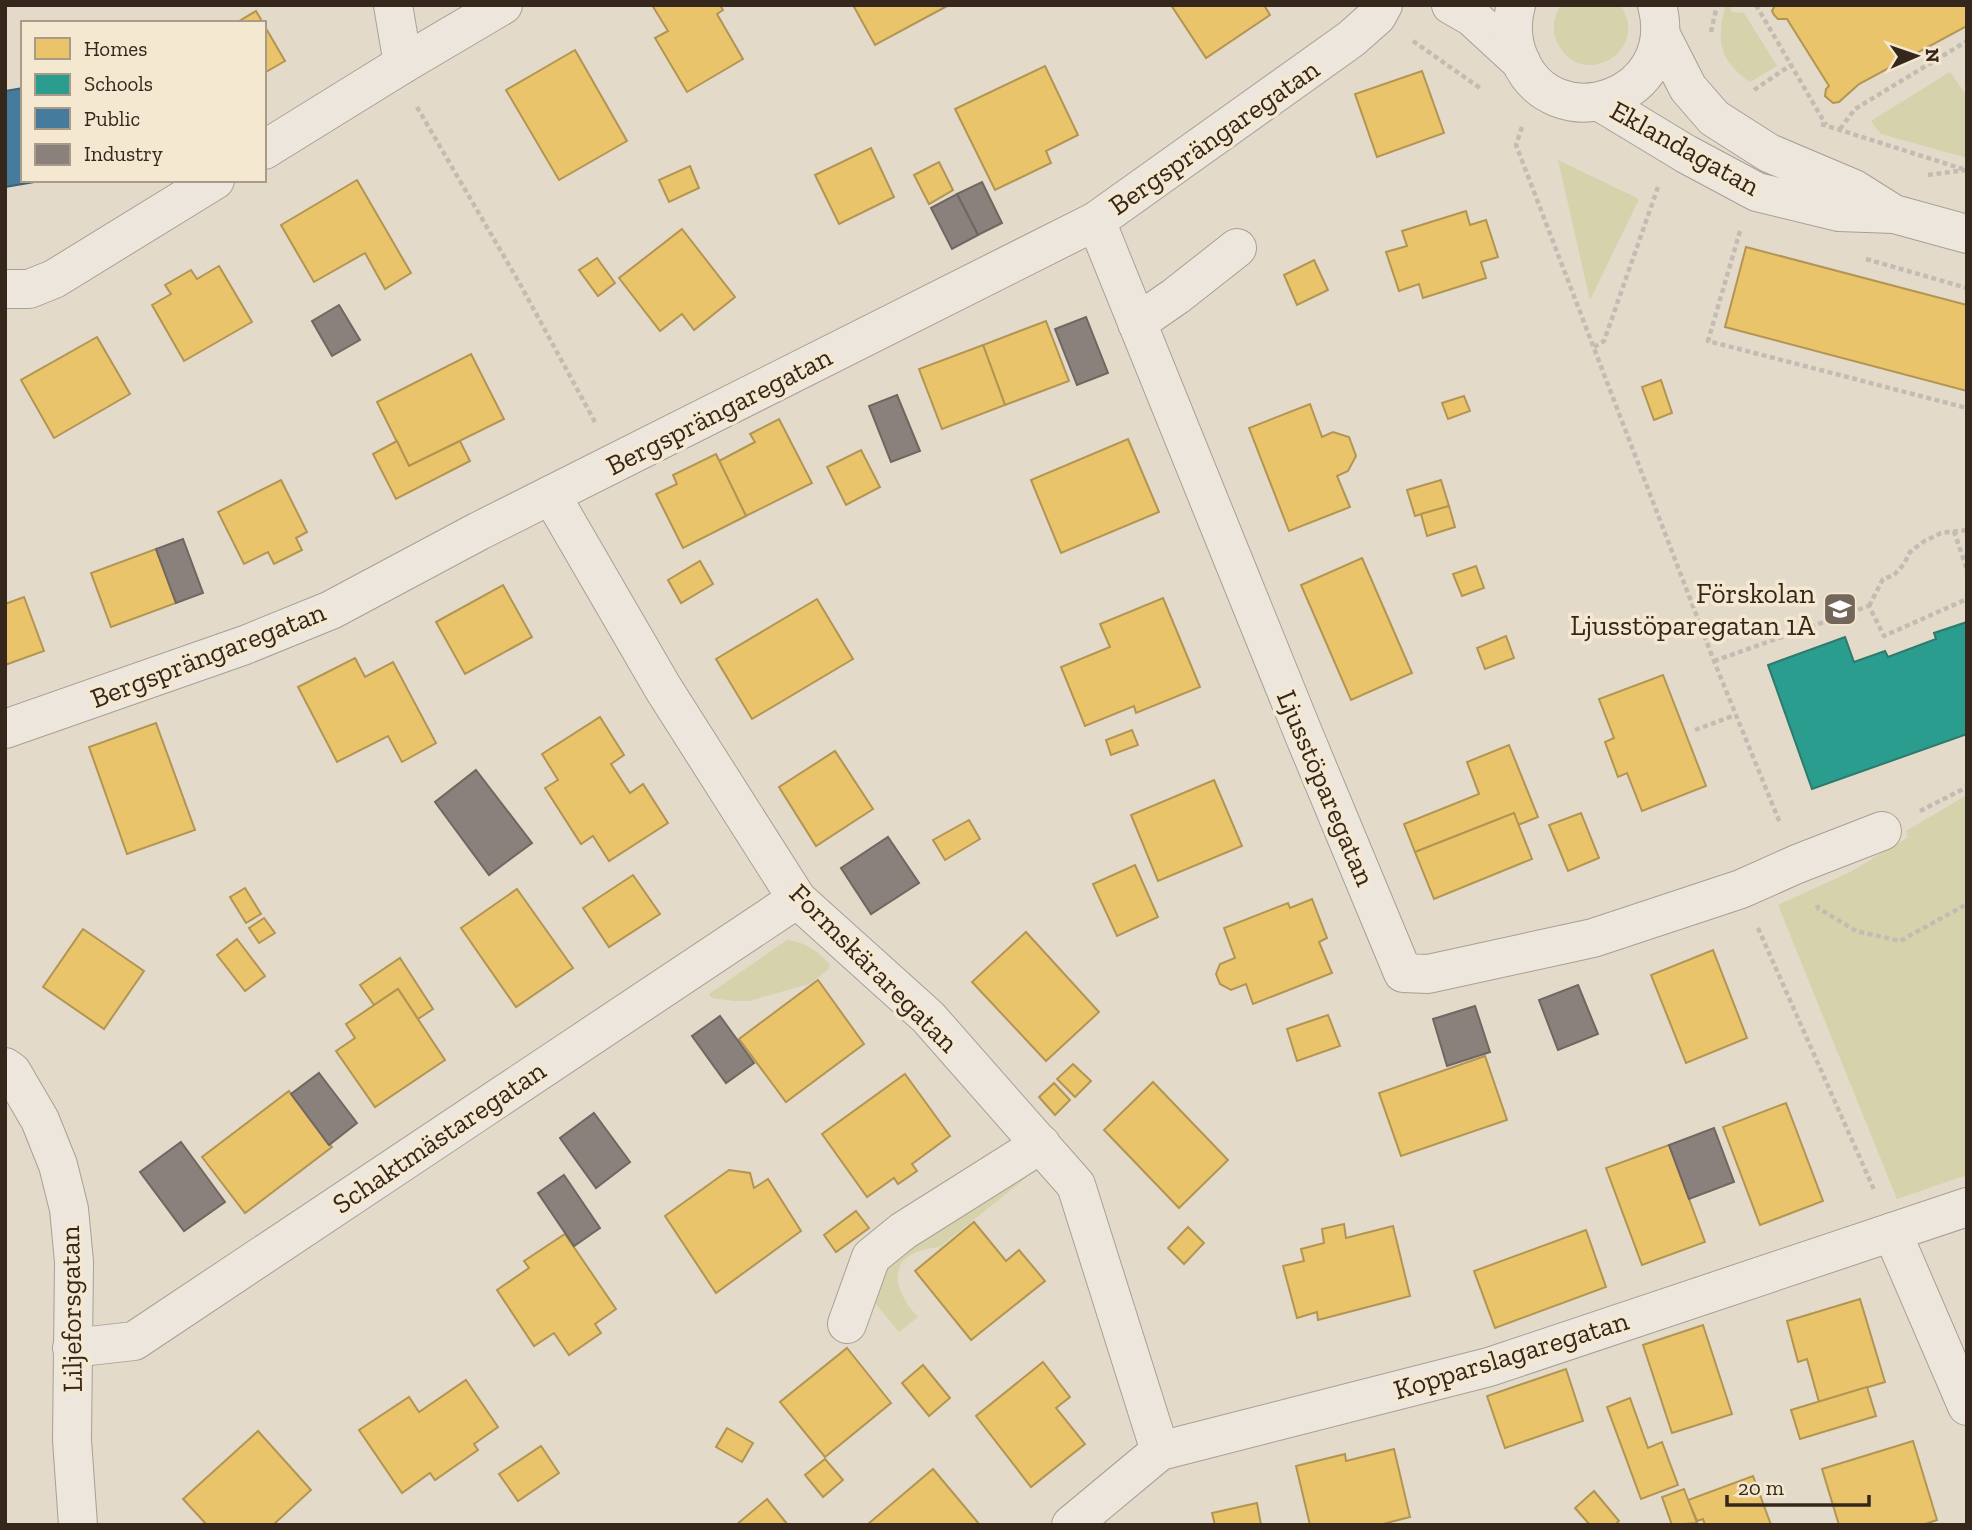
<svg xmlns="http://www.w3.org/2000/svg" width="1972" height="1530" viewBox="0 0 1972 1530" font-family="'Zilla Slab',serif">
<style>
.green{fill:#d5d2ac}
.homes{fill:#e9c46a;stroke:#b39553;stroke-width:2}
.schools{fill:#2a9d8f;stroke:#2e7a6d;stroke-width:2}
.public{fill:#457b9d;stroke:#406277;stroke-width:2}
.industry{fill:#8a817c;stroke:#716660;stroke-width:2}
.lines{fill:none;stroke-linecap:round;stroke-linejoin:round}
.minor-casing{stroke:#a99f94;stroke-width:40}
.path{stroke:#c4bcb3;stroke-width:4.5;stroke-dasharray:5 3.5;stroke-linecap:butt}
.minor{stroke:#ece6dc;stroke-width:38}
.labels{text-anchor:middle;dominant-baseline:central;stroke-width:7;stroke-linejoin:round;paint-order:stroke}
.street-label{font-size:28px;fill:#36271d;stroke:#f5e8d0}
.poi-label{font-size:28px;fill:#36271d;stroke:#f5e8d0;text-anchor:end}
</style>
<rect width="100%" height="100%" fill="#e4daca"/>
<g class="green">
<path d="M 1561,5 L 1620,5 C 1652,50 1581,93 1557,42 C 1551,29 1554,17 1561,5 Z"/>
<path d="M 1729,5 L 1732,12 L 1744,13 L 1777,66 L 1750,82 C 1720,60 1716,44 1725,7 Z"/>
<polygon points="1950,72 1967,96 1967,158 1881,134 1871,121"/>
<polygon points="1558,160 1639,199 1590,300"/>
<polygon points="1967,795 1967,1175 1897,1199 1778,905 1852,871 1908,837 1906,831"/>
<path d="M 787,940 C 808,943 815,950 830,964 L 828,970 L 809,984 L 749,1001 L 734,1001 L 712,998 L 709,994 Z"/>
<path d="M 1018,1163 L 1027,1177 L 940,1247 C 889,1251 887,1284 918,1317 L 899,1332 L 870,1297 L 880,1269 Z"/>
</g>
<g class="homes">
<polygon points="652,5 720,5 723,10 717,14 743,59 687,92 655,38 668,31"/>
<polygon points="853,5 949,5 875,45"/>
<polygon points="1171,5 1264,5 1270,15 1206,58"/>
<polygon points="1775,5 1967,5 1967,26 1859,84 1839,102 1833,103 1825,96 1826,89 1829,86 1787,19 1778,19 1774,15 1772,11"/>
<polygon points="256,11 263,23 236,23"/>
<polygon points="264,25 285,61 264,73"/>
<polygon points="575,50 627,141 559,180 506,90"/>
<polygon points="1045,66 1078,135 1046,151 1051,163 995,190 955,109"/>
<polygon points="1422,71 1444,133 1377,157 1355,94"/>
<polygon points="871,148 894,197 839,224 815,175"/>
<polygon points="939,162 953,190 929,204 914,175"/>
<polygon points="690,166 699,188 669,202 659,180"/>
<polygon points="357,180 411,273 385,289 365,253 314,282 281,225"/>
<polygon points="1466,211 1470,225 1486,220 1498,257 1481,262 1486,278 1423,298 1419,284 1399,291 1386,252 1407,246 1402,231"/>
<polygon points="682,229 735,297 694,330 682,314 660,331 619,278"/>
<polygon points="1746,247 1967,305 1967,391 1725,327"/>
<polygon points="597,258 615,283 598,296 579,270"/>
<polygon points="1314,260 1328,290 1297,305 1284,275"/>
<polygon points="219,266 252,322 184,361 152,305 171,294 165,285 191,270 197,279"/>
<polygon points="1046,321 1069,381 1005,405 983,345"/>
<polygon points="97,337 130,394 54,438 21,380"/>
<polygon points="983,345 1005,405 942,429 919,369"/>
<polygon points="471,354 504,419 409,466 377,402"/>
<polygon points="1661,380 1672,413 1654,420 1642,387"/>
<polygon points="1464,396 1470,411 1448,419 1442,403"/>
<polygon points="1310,404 1322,437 1333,432 1349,437 1356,456 1348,471 1337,476 1350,507 1289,531 1249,428"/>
<polygon points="779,419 812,483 746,516 719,461 755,442 750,434"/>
<polygon points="1128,439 1159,512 1061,553 1031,480"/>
<polygon points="397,441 409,466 460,441 470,461 396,499 373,454"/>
<polygon points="861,450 880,487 846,505 827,467"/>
<polygon points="716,454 746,516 683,548 656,494 677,484 673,475"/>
<polygon points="281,480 307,532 296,538 302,550 274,564 268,552 244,564 218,512"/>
<polygon points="1441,480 1449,506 1415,516 1407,490"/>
<polygon points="1449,506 1455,527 1427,536 1421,514"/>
<polygon points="156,549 176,603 111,627 91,573"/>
<polygon points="1362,558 1412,673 1351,700 1301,585"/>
<polygon points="700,561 713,584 681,603 668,580"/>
<polygon points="1476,566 1484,588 1462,596 1453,574"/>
<polygon points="503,585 532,637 465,674 436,622"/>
<polygon points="24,597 44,651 5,665 5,604"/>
<polygon points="1163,598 1200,687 1136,713 1134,706 1085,726 1061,667 1110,647 1100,624"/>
<polygon points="817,599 853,659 752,719 716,659"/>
<polygon points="1506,636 1514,658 1485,669 1477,648"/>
<polygon points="355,658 365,677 393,662 436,743 402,762 388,736 337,762 298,687"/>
<polygon points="1663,675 1706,786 1642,811 1627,773 1618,777 1605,742 1614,738 1599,699"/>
<polygon points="600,717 624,755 611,764 630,793 643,784 668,823 609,861 593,836 581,844 545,788 558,780 542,754"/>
<polygon points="156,723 195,830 127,854 89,747"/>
<polygon points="1132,730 1138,745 1111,755 1106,740"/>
<polygon points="1509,745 1538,817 1518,825 1514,813 1415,852 1404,824 1479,794 1467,762"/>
<polygon points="835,751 873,809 816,846 779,787"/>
<polygon points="1214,780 1242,846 1158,881 1131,815"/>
<polygon points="1514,813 1532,859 1434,899 1415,852"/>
<polygon points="1581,813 1599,858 1568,871 1549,825"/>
<polygon points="969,820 980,839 945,860 933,840"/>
<polygon points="1135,865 1158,917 1117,936 1093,884"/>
<polygon points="633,875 660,914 609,947 583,908"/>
<polygon points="245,888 261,914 246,923 230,897"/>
<polygon points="517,889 573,968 516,1007 461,928"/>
<polygon points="1312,899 1327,938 1319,942 1332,973 1253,1004 1246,984 1231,990 1220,984 1216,974 1220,964 1235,958 1224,928 1288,903 1290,908"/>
<polygon points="264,918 275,933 259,943 249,928"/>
<polygon points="83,929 144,971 104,1029 43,987"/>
<polygon points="1026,932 1099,1012 1046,1061 972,982"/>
<polygon points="237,939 265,976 245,991 217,955"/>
<polygon points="1713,950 1747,1038 1686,1063 1651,975"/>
<polygon points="400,958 433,1009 418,1019 398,989 374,1005 360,985"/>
<polygon points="818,980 864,1044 786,1102 739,1039"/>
<polygon points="398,989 445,1060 375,1107 336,1051 355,1038 346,1024"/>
<polygon points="1328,1015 1340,1046 1297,1061 1287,1029"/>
<polygon points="1485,1056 1507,1120 1401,1156 1379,1093"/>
<polygon points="1073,1064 1091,1081 1075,1097 1057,1079"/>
<polygon points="905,1074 950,1136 912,1164 917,1171 898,1184 894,1178 867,1197 822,1134"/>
<polygon points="1153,1082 1228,1160 1179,1208 1104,1130"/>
<polygon points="1054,1083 1070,1100 1055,1115 1039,1097"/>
<polygon points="289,1091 332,1147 245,1213 202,1157"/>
<polygon points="1786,1103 1823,1201 1760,1225 1723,1127"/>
<polygon points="1669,1145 1705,1242 1642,1265 1606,1168"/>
<polygon points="729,1170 750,1173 754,1188 768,1179 801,1231 716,1293 665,1216"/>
<polygon points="856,1211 869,1228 836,1252 824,1235"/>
<polygon points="974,1222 1006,1261 1019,1250 1045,1281 971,1340 915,1271"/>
<polygon points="1344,1224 1346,1238 1393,1226 1410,1296 1318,1320 1317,1312 1297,1318 1283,1266 1304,1261 1301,1249 1324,1243 1322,1229"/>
<polygon points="1188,1227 1204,1243 1184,1264 1168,1248"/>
<polygon points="1586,1230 1606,1287 1495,1328 1474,1271"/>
<polygon points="565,1234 616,1309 595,1324 601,1333 569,1355 554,1333 534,1346 497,1290 529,1268 524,1261"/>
<polygon points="1860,1299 1885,1382 1819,1402 1807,1359 1798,1362 1787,1321"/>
<polygon points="1703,1325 1732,1414 1672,1433 1643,1345"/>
<polygon points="847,1348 891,1403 825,1457 780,1402"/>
<polygon points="1043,1362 1070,1397 1056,1408 1085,1444 1031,1487 976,1416"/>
<polygon points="923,1365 950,1398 929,1416 902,1383"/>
<polygon points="1566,1369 1583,1421 1505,1448 1487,1396"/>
<polygon points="466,1380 498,1427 474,1444 478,1450 435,1480 430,1473 402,1493 359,1430 409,1397 419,1412"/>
<polygon points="1867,1387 1876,1416 1800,1439 1791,1410"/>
<polygon points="1630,1398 1648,1448 1662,1442 1678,1485 1641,1499 1607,1407"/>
<polygon points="727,1428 753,1443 742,1462 716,1447"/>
<polygon points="258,1431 311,1490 273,1525 207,1525 183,1499"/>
<polygon points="1913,1441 1937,1520 1922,1525 1839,1525 1822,1469"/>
<polygon points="541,1446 559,1473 518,1501 499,1474"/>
<polygon points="1394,1449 1410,1517 1379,1525 1310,1525 1296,1466 1345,1454 1346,1461"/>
<polygon points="825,1459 843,1480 823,1497 805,1475"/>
<polygon points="933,1469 980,1525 869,1525 868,1524"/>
<polygon points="1753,1476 1771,1525 1705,1525 1703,1519 1697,1521 1688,1500"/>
<polygon points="1684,1489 1697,1523 1672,1525 1662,1497"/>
<polygon points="1594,1491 1619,1521 1615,1525 1590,1525 1575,1508"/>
<polygon points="767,1499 788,1525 736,1525"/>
<polygon points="1257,1503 1261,1525 1215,1525 1212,1513"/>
</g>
<polygon class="schools" points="1967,622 1967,734 1812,789 1768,665 1845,637 1854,662 1885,651 1888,657 1936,639 1934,633"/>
<polygon class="public" points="23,88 23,180 46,180 5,187 5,91"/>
<g class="industry">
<polygon points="982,182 1002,223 978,235 957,194"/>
<polygon points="957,194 978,235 952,249 931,208"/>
<polygon points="339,305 360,340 332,356 312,321"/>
<polygon points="1086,317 1108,373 1077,385 1055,329"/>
<polygon points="897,395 920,451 891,462 869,406"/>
<polygon points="183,539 203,593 176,603 156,549"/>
<polygon points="476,770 532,843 489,875 435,802"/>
<polygon points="888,837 919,883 871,914 841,868"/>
<polygon points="1578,985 1598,1034 1558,1050 1539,1000"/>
<polygon points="1475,1006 1490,1052 1447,1066 1433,1019"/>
<polygon points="720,1016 754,1063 726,1083 692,1036"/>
<polygon points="319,1073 357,1123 329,1145 291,1094"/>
<polygon points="594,1113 630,1162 596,1188 560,1138"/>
<polygon points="1714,1128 1734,1182 1689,1199 1669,1145"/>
<polygon points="181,1142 225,1202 184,1231 140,1172"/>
<polygon points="564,1175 600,1228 574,1246 538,1193"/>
</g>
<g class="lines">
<g class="minor-casing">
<g id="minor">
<polyline points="393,5 403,64"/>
<polyline points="1451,5 1472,17 1521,62"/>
<path d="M 1516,5 C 1511,23 1512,41 1519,58 C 1553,141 1682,99 1657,5"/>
<polyline points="1661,35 1688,88 1714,118 1769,153 1854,189 1889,211"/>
<polyline points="1600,102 1686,154 1757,192 1839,212 1894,214 1967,234"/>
<polyline points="264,150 403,64 503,5"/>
<polyline points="1096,221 1304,735 1403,973 1428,974 1593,938 1741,889 1797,864 1882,831"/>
<polyline points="5,289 29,289 54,279 215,180"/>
<polyline points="1137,323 1176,296 1237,248"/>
<polyline points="551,495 663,688 797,899 928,1017 1076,1185 1160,1451"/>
<polyline points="5,729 245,645 331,610 479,531 1096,221 1351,39 1377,16 1383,5"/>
<polyline points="5,1067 12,1072 40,1120 58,1165 69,1209 74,1262 72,1440 78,1525"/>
<polyline points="1892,1232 1967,1406"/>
<polyline points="847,1324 871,1257 903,1231 1041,1144"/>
<polyline points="72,1348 134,1341 797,899"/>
<polyline points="1071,1525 1160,1451 1489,1367 1967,1207"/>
</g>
</g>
<g class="path">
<polyline points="1756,5 1826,125"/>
<polyline points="1711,32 1717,5"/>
<polyline points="1413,41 1480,88"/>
<polyline points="1754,90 1791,65"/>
<polyline points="417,107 520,284 595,422"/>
<polyline points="1821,124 1963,169"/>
<polyline points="1522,127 1516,145 1714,661 1780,823"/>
<polyline points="1840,129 1855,109 1967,41"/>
<polyline points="1928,175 1966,170"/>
<polyline points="1740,231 1708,341 1967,408"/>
<polyline points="1866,259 1967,288"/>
<polyline points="1594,347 1604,341 1658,187"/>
<polyline points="1954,531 1967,570"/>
<polyline points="1869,606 1883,579 1894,575 1904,564 1910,552 1923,542 1941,533 1967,530"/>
<polyline points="1714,661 1869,606 1884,636 1967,599"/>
<polyline points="1695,730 1735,715"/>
<polyline points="1920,811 1967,787"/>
<polyline points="1817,905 1818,908 1856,931 1900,941 1967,904"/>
<polyline points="1758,928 1875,1192"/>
</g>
<use href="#minor" class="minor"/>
</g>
<defs>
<g id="school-square" transform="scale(1.75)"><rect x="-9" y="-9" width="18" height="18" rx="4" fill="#73665a" stroke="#f5e8d0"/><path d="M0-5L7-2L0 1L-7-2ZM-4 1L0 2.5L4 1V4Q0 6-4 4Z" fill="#fff"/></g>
</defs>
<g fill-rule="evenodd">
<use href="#school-square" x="1840" y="609"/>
</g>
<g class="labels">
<g class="street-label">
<text transform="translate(1214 137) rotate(-35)">Bergsprängaregatan</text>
<text transform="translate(1685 148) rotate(29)">Eklandagatan</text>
<text transform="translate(719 411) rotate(-27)">Bergsprängaregatan</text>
<text transform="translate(208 655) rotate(-21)">Bergsprängaregatan</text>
<text transform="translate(1326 788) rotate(67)">Ljusstöparegatan</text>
<text transform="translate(874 968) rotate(45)">Formskäraregatan</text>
<text transform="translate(439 1137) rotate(-34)">Schaktmästaregatan</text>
<text transform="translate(71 1309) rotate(-91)">Liljeforsgatan</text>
<text transform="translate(1511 1355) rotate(-17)">Kopparslagaregatan</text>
</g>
<g class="poi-label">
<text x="1815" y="593">Förskolan<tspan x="1815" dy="32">Ljusstöparegatan 1A</tspan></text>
</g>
</g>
<rect width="1972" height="1530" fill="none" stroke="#36271d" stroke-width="14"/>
<rect x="21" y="21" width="245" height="161" fill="#f5e8d0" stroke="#a99b88" stroke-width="2"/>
<rect x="35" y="38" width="35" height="21" fill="#e9c46a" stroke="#a99b88" stroke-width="2"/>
<text x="84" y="56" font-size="21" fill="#36271d">Homes</text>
<rect x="35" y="74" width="35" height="21" fill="#2a9d8f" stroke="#a99b88" stroke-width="2"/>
<text x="84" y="91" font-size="21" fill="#36271d">Schools</text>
<rect x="35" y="108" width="35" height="21" fill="#457b9d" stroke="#a99b88" stroke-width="2"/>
<text x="84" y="126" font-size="21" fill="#36271d">Public</text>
<rect x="35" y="144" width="35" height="21" fill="#8a817c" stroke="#a99b88" stroke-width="2"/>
<text x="84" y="161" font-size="21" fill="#36271d">Industry</text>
<g transform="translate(1916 56) rotate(88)" stroke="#f5e8d0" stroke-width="5" paint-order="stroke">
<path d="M0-5L12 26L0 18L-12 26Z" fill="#36271d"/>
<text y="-10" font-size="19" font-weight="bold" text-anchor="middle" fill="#36271d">N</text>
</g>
<path d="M1727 1495v10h142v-10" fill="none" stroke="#36271d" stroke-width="3.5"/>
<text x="1738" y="1495" font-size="21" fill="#36271d" stroke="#f5e8d0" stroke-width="5" paint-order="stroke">20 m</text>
</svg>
